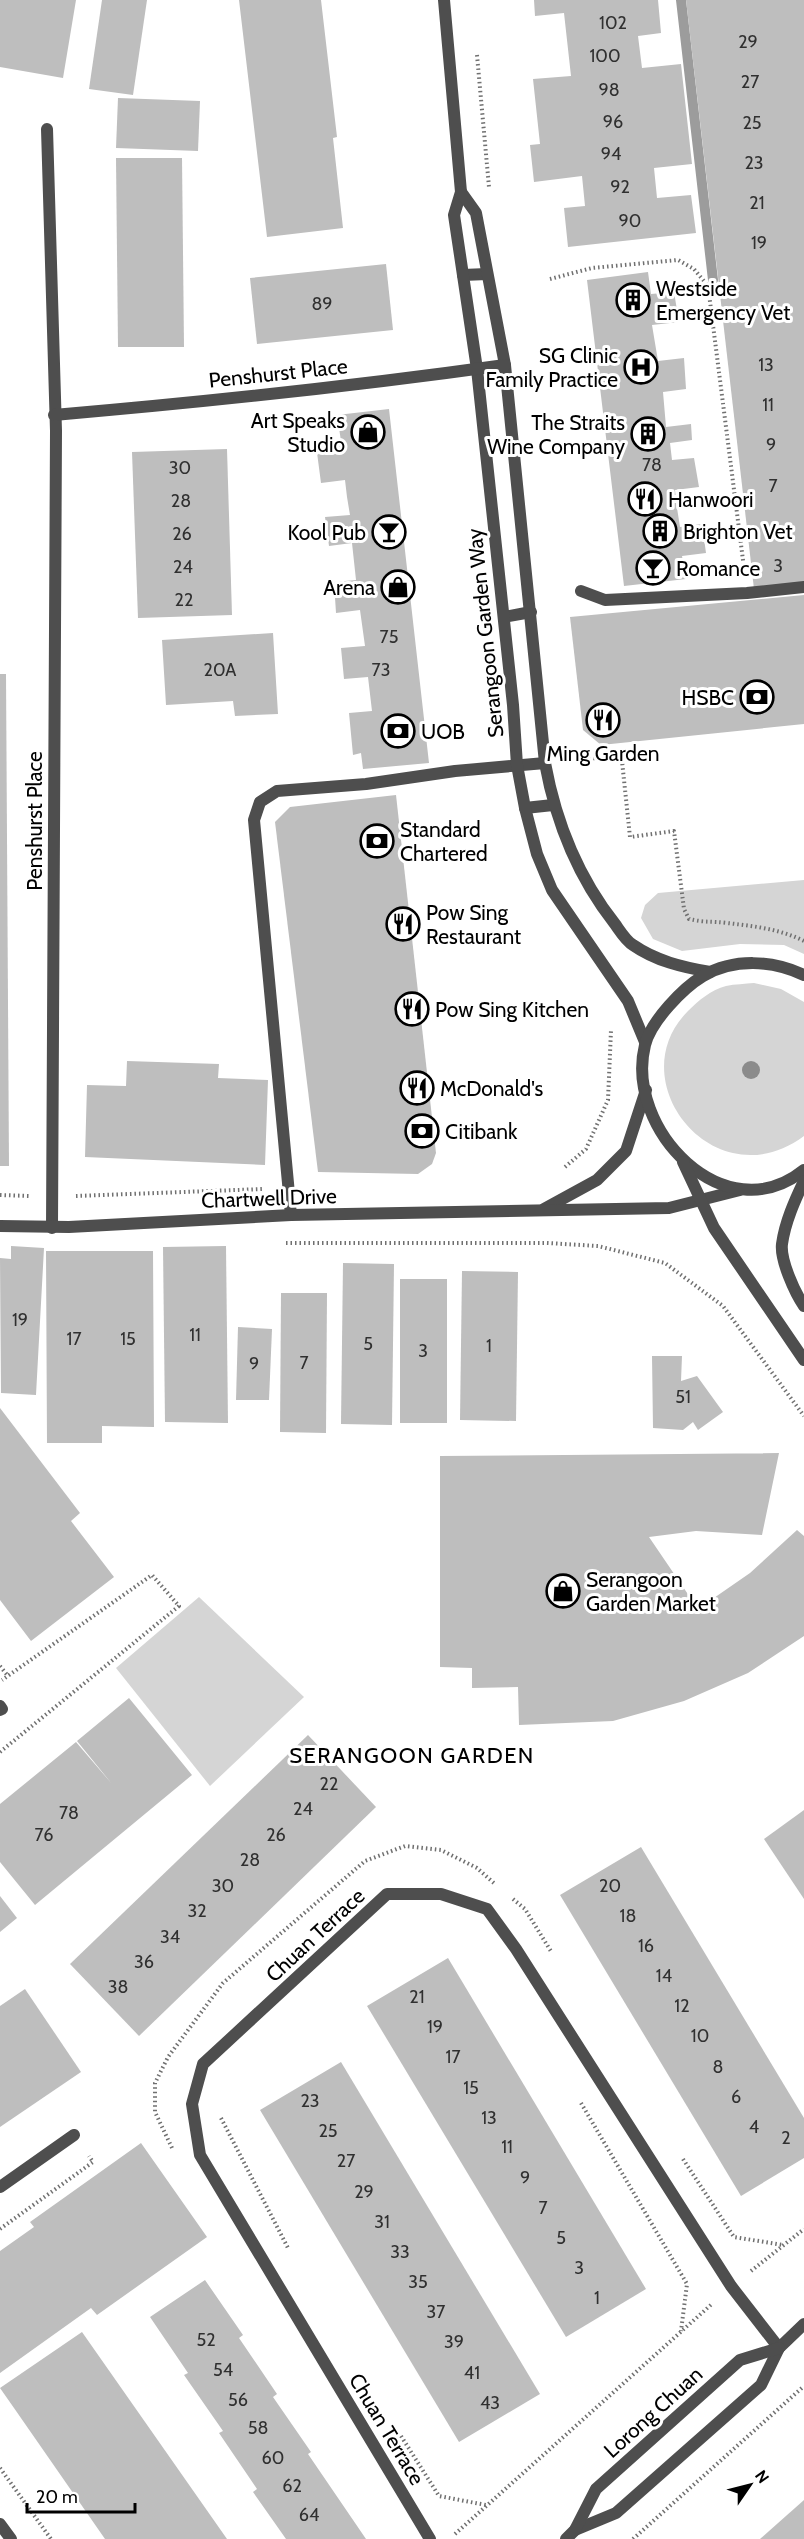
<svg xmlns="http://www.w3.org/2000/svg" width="804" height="2539" viewBox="0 0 804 2539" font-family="Cabin,sans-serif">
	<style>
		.green { fill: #d5d5d5 }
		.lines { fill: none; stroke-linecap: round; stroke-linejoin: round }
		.stream { stroke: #9c9c9c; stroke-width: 10 }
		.building { fill: #bebebe }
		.path { stroke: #707070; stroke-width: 4; stroke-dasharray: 1.5 3; stroke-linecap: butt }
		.service { stroke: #4e4e4e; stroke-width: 12 }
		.minor { stroke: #4e4e4e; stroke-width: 12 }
		.tertiary { stroke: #4e4e4e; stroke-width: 12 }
		.tree { fill: #8b8b8b }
		.labels { text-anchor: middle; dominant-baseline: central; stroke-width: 6; stroke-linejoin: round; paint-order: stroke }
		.number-label { font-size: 18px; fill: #303030 }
		.poi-label { font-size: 21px; fill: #000; stroke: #fff; text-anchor: start }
		.street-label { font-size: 21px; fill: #000; stroke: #fff }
		.neighbourhood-label { font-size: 22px; letter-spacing: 1.5px; fill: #000; stroke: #fff }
	</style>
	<rect width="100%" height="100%" fill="#fff"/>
	<!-- green -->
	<g class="green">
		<polygon points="804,880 804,954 784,945 740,944 682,951 653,939 641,918 645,905 658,893"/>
		<path d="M754,983l27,6 23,13v134c-89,66 -186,-55 -116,-125 11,-11 23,-21 38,-25 9,-2 19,-2 28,-3z"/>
		<polygon points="199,1597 304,1697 210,1786 116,1668"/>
	</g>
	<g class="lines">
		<!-- stream -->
		<polyline class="stream" points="681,0 713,280"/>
	</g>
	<!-- building -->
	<g class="building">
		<polygon points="0,0 76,0 63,78 0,67"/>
		<polygon points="102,0 147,0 133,95 89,89"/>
		<polygon points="239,0 321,0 337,137 333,138 343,228 267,237"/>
		<polygon points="534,0 658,0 661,33 638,36 642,68 681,64 692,164 654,168 657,198 691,195 696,233 568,247 564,208 585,206 582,176 534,182 530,145 540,144 533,79 571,76 564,13 535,16"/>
		<polygon points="686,0 804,0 804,584 754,589"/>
		<polygon points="118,98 200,101 198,151 116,148"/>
		<polygon points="116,158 182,158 184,347 118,347"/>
		<polygon points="386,264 393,330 257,344 250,278"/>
		<polygon points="648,272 651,294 674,292 679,322 652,325 658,361 684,358 686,389 663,392 666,427 691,424 692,440 670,443 672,460 694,458 699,487 675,490 677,508 680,527 702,524 706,553 682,556 686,579 624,586 587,280"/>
		<polygon points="389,409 429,763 363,769 361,753 353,755 349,713 372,711 368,677 344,679 341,648 365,646 360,610 336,613 334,582 356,580 352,543 329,546 325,517 350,515 347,497 345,480 321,483 316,445 341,441 337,415"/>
		<polygon points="227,449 232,615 138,618 132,452"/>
		<polygon points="804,595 804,724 601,745 583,730 570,617"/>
		<polygon points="273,633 278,714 235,716 233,701 166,705 162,640"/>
		<polygon points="0,674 6,674 9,1166 0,1166"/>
		<polygon points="396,795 436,1153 432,1164 418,1174 318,1172 275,822 290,807"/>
		<polygon points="127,1061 219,1064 218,1078 268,1080 265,1165 85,1157 87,1085 126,1086"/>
		<polygon points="11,1246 44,1248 36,1395 1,1393 0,1258 11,1259"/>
		<polygon points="226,1246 228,1423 165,1422 163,1247"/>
		<polygon points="46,1251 153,1251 154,1427 102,1426 102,1443 47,1443"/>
		<polygon points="343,1263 394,1264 392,1425 341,1424"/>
		<polygon points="462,1271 518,1272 516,1421 460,1420"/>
		<rect x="400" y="1279" width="47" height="144"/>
		<polygon points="281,1293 327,1293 326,1433 280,1432"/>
		<polygon points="238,1327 272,1329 269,1400 236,1400"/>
		<polygon points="652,1356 682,1356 681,1381 697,1376 723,1412 698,1430 693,1422 683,1430 653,1428"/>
		<polygon points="0,1408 80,1513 71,1521 114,1577 31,1641 0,1600"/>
		<polygon points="779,1453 762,1535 696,1531 649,1537 698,1609 750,1573 797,1530 804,1536 804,1636 748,1673 684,1701 613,1721 519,1725 518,1687 472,1688 472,1668 440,1667 440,1456"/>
		<polygon points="129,1698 192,1775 35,1905 0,1862 0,1804 76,1742 112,1784 77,1741"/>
		<polygon points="308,1735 376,1807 139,2036 70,1964"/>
		<polygon points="804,1810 804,1899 764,1839"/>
		<polygon points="641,1847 804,2118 804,2158 741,2196 560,1895"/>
		<polygon points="0,1896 17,1918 0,1932"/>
		<polygon points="448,1958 646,2289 566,2337 367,2006"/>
		<polygon points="25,1989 81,2072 0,2127 0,2006"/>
		<polygon points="341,2062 540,2394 459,2442 260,2110"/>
		<polygon points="141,2143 207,2237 97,2315 91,2308 0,2373 0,2251 34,2227 30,2222"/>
		<polygon points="205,2280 243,2335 239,2338 277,2394 273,2397 311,2452 308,2454 366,2539 286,2539 253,2492 257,2489 219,2433 223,2431 184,2375 188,2373 150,2317"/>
		<polygon points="82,2332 227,2539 105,2539 14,2408 0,2388"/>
		<polygon points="804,2500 804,2539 760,2539"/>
	</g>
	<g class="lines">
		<!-- path -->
		<g class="path">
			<polyline points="477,55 489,187"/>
			<polyline points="550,279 592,268 678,260 694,269 708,286 744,568"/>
			<path d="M571,756l51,5 8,76 44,-6 10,78 5,10c17,4 23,2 38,4 26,3 53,6 77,18"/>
			<polyline points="565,1167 586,1149 608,1100 611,1030"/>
			<polyline points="0,1195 29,1196"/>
			<polyline points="76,1196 263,1189"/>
			<polyline points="286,1243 547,1243 598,1246 665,1263 723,1306 804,1416"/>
			<polyline points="0,1666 8,1676"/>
			<polyline points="0,1752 179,1606 152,1575 2,1680"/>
			<polyline points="513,1899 525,1909 552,1953"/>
			<polyline points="581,2103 687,2284 681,2331"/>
			<polyline points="221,2118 289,2250"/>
			<polyline points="172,2148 155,2112 155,2083 168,2057 223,1983 365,1861 405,1846 441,1850 477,1868 495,1884"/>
			<polyline points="683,2159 734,2237 783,2245"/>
			<polyline points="0,2229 93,2162 89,2156"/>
			<polyline points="751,2271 804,2229"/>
			<polyline points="401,2436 439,2496 486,2505"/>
			<polyline points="0,2468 51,2539"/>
			<polyline points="455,2534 713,2303"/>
			<polyline points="633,2539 804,2386"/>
		</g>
		<!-- service -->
		<g class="service">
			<polyline points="463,275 487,274"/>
			<polyline points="581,591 605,600 747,593 804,587"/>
			<polyline points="504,617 531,612"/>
			<polyline points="525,808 553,805"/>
			<polyline points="291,1215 254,820 260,802 277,791 366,784 455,771 545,763"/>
		</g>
		<!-- minor -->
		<g class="minor">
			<polyline points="444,0 461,192 454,215 477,369 513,705 517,765 525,808 537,854 552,890 628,1001 645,1042"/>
			<polyline points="47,129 56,431 52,1228"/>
			<path d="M461,192l15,21 29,152 40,398c11,60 32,113 70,161 5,7 11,17 18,21 23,16 49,22 77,27"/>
			<path d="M54,415c151,-13 301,-29 451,-50"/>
			<polyline points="544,1209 597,1180 626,1151 646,1090"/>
			<polyline points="0,1226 69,1227 291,1215 669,1208 740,1190"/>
			<polyline points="0,1706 2,1709 0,1710"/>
			<polyline points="0,2187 74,2135"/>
			<polyline points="0,2524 11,2539"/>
			<polyline points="430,2539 200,2155 192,2104 203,2064 387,1894 441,1894 487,1909 516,1949 731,2286 779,2348"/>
		</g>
		<!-- tertiary -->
		<g class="tertiary">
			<path d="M804,975c-32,-15 -70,-17 -101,1 -20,12 -52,45 -58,69 -21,84 80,189 159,125"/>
			<polyline points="683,1162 714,1228 804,1360"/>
			<path d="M804,1181c-9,19 -19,41 -22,63 -2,16 13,49 22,62"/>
			<polyline points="575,2530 616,2513 761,2385 779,2348 804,2324"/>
			<polyline points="566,2539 575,2530 596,2489 740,2360 779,2348"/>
		</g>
	</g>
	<!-- trees -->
	<circle class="tree" cx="751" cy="1070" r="9"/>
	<!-- icons -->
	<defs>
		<g id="building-ring" transform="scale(1.725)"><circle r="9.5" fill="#fff" stroke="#000" stroke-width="1.5"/><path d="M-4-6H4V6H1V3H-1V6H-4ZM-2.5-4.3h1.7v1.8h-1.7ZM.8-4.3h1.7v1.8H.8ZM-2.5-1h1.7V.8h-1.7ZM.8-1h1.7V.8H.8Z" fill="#000"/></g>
		<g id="hospital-ring" transform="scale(1.725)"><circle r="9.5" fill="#fff" stroke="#000" stroke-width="1.5"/><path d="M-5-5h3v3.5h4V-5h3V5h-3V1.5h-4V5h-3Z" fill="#000"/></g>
		<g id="shop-ring" transform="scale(1.725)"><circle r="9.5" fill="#fff" stroke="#000" stroke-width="1.5"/><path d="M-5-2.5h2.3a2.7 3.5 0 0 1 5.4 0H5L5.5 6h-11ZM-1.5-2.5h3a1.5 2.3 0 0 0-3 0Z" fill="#000"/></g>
		<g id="restaurant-ring" transform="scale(1.725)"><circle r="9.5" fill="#fff" stroke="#000" stroke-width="1.5"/><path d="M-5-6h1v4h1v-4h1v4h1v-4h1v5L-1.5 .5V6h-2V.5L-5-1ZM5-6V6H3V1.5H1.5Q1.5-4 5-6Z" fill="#000"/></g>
		<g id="bar-ring" transform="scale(1.725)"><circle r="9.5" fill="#fff" stroke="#000" stroke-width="1.5"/><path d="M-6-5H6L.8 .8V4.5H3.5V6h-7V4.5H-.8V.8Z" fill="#000"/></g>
		<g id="bank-ring" transform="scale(1.725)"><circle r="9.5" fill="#fff" stroke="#000" stroke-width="1.5"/><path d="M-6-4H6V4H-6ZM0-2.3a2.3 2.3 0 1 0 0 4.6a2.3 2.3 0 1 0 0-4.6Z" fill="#000"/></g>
	</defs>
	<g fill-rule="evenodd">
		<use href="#building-ring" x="633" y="300"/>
		<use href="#hospital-ring" x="641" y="367"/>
		<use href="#shop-ring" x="368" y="432"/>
		<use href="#building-ring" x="648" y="434"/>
		<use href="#restaurant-ring" x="645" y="499"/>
		<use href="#building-ring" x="660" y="531"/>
		<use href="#bar-ring" x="389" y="532"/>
		<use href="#bar-ring" x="653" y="568"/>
		<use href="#shop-ring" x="398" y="587"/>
		<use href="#bank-ring" x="757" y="697"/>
		<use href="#restaurant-ring" x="603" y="720"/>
		<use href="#bank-ring" x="398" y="731"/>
		<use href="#bank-ring" x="377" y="841"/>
		<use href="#restaurant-ring" x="403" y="924"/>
		<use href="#restaurant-ring" x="412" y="1009"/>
		<use href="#restaurant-ring" x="417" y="1088"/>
		<use href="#bank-ring" x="422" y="1131"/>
		<use href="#shop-ring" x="563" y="1591"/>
	</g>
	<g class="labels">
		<!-- number labels -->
		<g class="number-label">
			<text x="613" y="23">102</text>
			<text x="748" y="42">29</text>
			<text x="605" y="56">100</text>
			<text x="750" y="82">27</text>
			<text x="609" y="90">98</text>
			<text x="613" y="122">96</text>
			<text x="752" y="123">25</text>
			<text x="611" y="154">94</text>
			<text x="754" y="163">23</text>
			<text x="620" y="187">92</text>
			<text x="757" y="203">21</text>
			<text x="630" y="221">90</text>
			<text x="759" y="243">19</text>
			<text x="322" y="304">89</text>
			<text x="766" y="365">13</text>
			<text x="768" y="405">11</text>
			<text x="771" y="445">9</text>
			<text x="652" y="465">78</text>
			<text x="180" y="468">30</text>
			<text x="773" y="486">7</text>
			<text x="181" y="501">28</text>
			<text x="182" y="534">26</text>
			<text x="778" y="566">3</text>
			<text x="183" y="567">24</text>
			<text x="184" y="600">22</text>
			<text x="389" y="637">75</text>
			<text x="220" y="670">20A</text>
			<text x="381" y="670">73</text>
			<text x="20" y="1320">19</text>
			<text x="195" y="1335">11</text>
			<text x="74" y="1339">17</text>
			<text x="128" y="1339">15</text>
			<text x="368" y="1344">5</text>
			<text x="489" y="1346">1</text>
			<text x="423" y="1351">3</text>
			<text x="304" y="1363">7</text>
			<text x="254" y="1364">9</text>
			<text x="683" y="1397">51</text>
			<text x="329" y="1784">22</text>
			<text x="303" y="1809">24</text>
			<text x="69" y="1813">78</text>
			<text x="44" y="1835">76</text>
			<text x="276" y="1835">26</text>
			<text x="250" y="1860">28</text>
			<text x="223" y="1886">30</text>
			<text x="610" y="1886">20</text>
			<text x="197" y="1911">32</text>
			<text x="628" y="1916">18</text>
			<text x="170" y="1937">34</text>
			<text x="646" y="1946">16</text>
			<text x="144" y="1962">36</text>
			<text x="664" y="1976">14</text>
			<text x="118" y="1987">38</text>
			<text x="417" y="1997">21</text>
			<text x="682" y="2006">12</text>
			<text x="435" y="2027">19</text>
			<text x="700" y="2036">10</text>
			<text x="453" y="2057">17</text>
			<text x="718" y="2067">8</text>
			<text x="471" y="2088">15</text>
			<text x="736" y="2097">6</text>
			<text x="310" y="2101">23</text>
			<text x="489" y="2118">13</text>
			<text x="754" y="2127">4</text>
			<text x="328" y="2131">25</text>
			<text x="786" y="2138">2</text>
			<text x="507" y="2147">11</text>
			<text x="346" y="2161">27</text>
			<text x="525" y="2178">9</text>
			<text x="364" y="2192">29</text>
			<text x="543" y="2208">7</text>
			<text x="382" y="2222">31</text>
			<text x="561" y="2238">5</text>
			<text x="400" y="2252">33</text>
			<text x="579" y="2268">3</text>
			<text x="418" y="2282">35</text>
			<text x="597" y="2298">1</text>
			<text x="436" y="2312">37</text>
			<text x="206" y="2340">52</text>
			<text x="454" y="2342">39</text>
			<text x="223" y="2370">54</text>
			<text x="472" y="2373">41</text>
			<text x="238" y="2400">56</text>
			<text x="490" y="2403">43</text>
			<text x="258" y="2428">58</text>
			<text x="273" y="2458">60</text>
			<text x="292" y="2486">62</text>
			<text x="309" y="2515">64</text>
		</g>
		<!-- poi labels -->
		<g class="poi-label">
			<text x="656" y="288">Westside<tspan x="656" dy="24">Emergency Vet</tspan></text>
			<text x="618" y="355" text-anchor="end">SG Clinic<tspan x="618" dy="24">Family Practice</tspan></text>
			<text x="345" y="420" text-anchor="end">Art Speaks<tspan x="345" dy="24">Studio</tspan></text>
			<text x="625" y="422" text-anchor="end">The Straits<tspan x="625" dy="24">Wine Company</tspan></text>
			<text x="668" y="499">Hanwoori</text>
			<text x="683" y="531">Brighton Vet</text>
			<text x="366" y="532" text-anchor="end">Kool Pub</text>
			<text x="676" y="568">Romance</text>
			<text x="375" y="587" text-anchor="end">Arena</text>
			<text x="734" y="697" text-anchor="end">HSBC</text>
			<text x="421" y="731">UOB</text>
			<text x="603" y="753" text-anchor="middle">Ming Garden</text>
			<text x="400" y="829">Standard<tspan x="400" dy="24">Chartered</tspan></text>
			<text x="426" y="912">Pow Sing<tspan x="426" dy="24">Restaurant</tspan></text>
			<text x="435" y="1009">Pow Sing Kitchen</text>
			<text x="440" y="1088">McDonald's</text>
			<text x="445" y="1131">Citibank</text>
			<text x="586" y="1579">Serangoon<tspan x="586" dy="24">Garden Market</tspan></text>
		</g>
		<!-- street labels -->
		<g class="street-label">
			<text transform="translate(278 373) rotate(-6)">Penshurst Place</text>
			<text transform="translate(485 633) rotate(-96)">Serangoon Garden Way</text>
			<text transform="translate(34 821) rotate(-90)">Penshurst Place</text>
			<text transform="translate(269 1198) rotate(-2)">Chartwell Drive</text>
			<text transform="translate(315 1935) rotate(-43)">Chuan Terrace</text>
			<text transform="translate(653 2412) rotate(-42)">Lorong Chuan</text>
			<text transform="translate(387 2429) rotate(59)">Chuan Terrace</text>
		</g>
		<!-- neighbourhood labels -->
		<g class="neighbourhood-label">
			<text x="412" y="1755">SERANGOON GARDEN</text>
		</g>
	</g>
	<!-- north arrow -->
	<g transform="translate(750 2485) rotate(55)" stroke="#ffffff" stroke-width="4.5" paint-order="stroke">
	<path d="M0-4.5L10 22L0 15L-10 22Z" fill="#000000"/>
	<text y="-9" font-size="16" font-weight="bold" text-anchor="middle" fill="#000000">N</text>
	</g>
	<!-- scale -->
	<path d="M27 2503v9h108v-9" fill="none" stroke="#000000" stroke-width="3"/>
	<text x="36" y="2503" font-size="18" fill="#000000" stroke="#ffffff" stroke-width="4.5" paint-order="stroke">20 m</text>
</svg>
